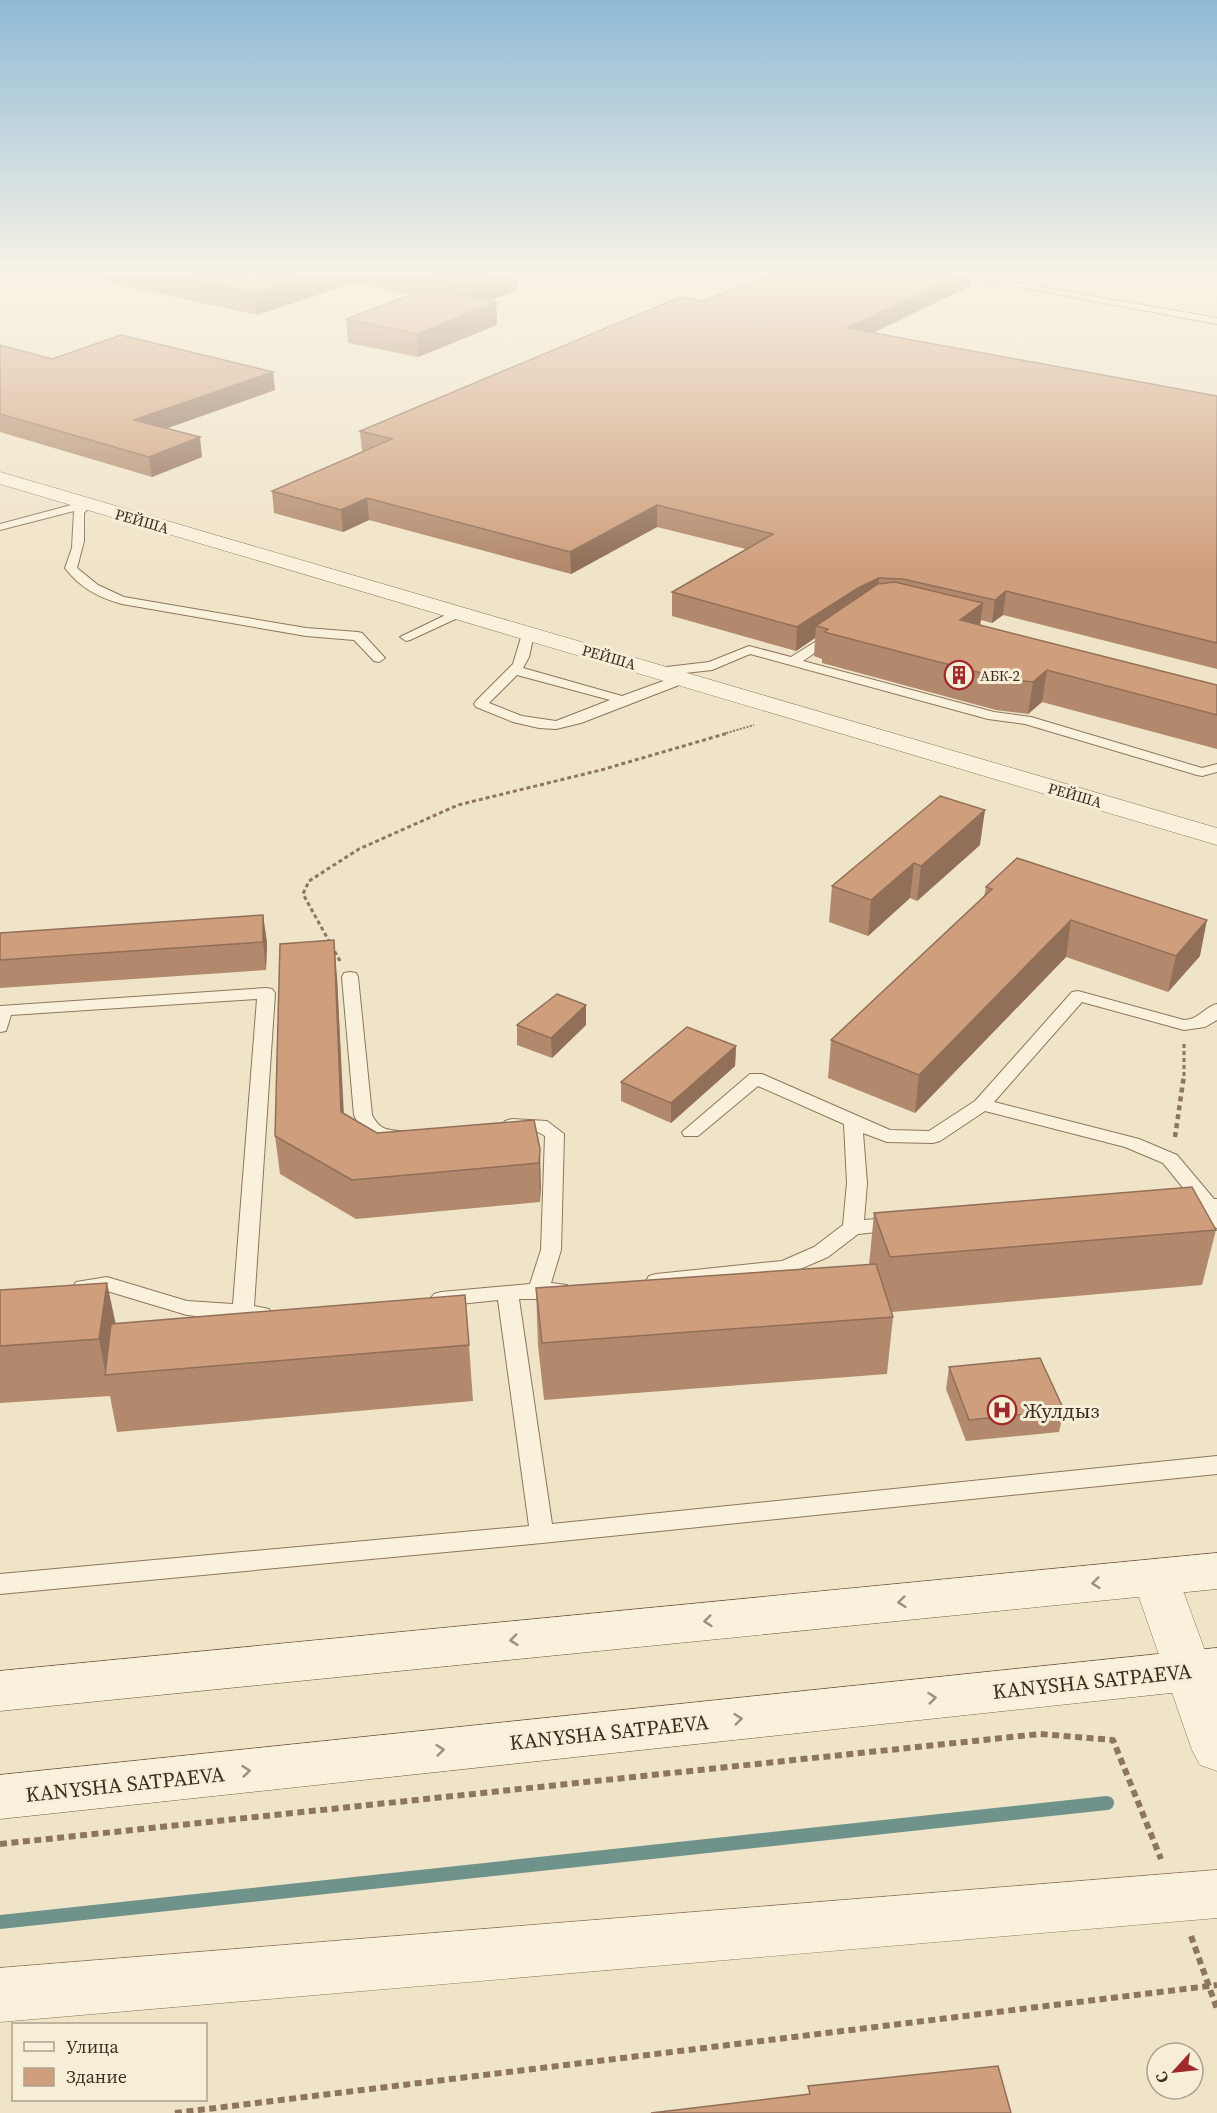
<svg xmlns="http://www.w3.org/2000/svg" width="1217" height="2113" viewBox="0 0 1217 2113" font-family="'Source Serif 4',serif">
	<style>
		.lines { fill: none; stroke-linecap: round; stroke-linejoin: round }
		.stream { stroke: #6f938a; stroke-width: 14 }
		.service-casing { stroke: #8d765c; stroke-width: 2 }
		.minor-casing { stroke: #8d765c; stroke-width: 1 }
		.secondary-casing { stroke: #6f573f; stroke-width: 1 }
		.path-far3 { stroke: #8d765c; stroke-width: 2; stroke-dasharray: 2 1.5; stroke-linecap: butt }
		.path-far2 { stroke: #8d765c; stroke-width: 3; stroke-dasharray: 4 3; stroke-linecap: butt }
		.path-far1 { stroke: #8d765c; stroke-width: 4.5; stroke-dasharray: 5 4; stroke-linecap: butt }
		.path { stroke: #8d765c; stroke-width: 6; stroke-dasharray: 7 4.5; stroke-linecap: butt }
		.service { fill: #faf1dc; fill-rule: evenodd }
		.minor { fill: #faf1dc; fill-rule: evenodd }
		.secondary { fill: #faf1dc; fill-rule: evenodd }
		.wall { fill: #b2896c }
		.shaded-wall { fill: #916f58 }
		.building { fill: #cf9f7d; stroke: #916f58; stroke-width: 1.5 }
		.oneway { stroke: #9c907e }
		.labels { text-anchor: middle; dominant-baseline: central; stroke-width: 6; stroke-linejoin: round; paint-order: stroke }
		.far-street-label { font-size: 15px; fill: #3d2e20; stroke: #f7eed8 }
		.far-poi-label { font-size: 15px; fill: #3d2e20; stroke: #f7eed8; text-anchor: start }
		.near-poi-label { font-size: 21px; fill: #3d2e20; stroke: #f7eed8; text-anchor: start }
		.near-street-label { font-size: 21px; fill: #3d2e20; stroke: #f7eed8 }
	</style>
	<rect width="100%" height="100%" fill="#f0e4c8"/>
	<g class="lines">
		<!-- stream -->
		<polyline class="stream" points="0,1922 1107,1803"/>
		<!-- service casing -->
		<g class="service-casing">
			<g id="service">
				<polygon points="946,273 961,273 1217,318 1217,324"/>
				<path d="M86,501l6,3 -8,9v28l-7,27 21,17 26,12 182,31 52,4 4,1 23,25 -6,4 -5,-1 -20,-21 -48,-4 -184,-32c-23,-6 -43,-17 -57,-36l7,-20 2,-37 -74,19v-6z"/>
				<polygon points="458,609 462,610 464,613 462,616 410,640 406,641 400,637"/>
				<path d="M528,630l6,4 -5,23 -6,11 99,28 55,-20 5,-1 7,4 -2,3 -106,41 -25,6 -17,-1 -26,-6 -37,-15 -2,-3 2,-3 37,-37 9,-30zM517,675l93,25 -54,21 -34,-5 -33,-13z"/>
				<polygon points="834,630 838,631 840,634 838,637 803,661 994,712 1031,717 1202,768 1217,764 1217,772 1202,776 1197,775 1025,724 988,719 750,654 712,670 658,676 651,672 658,668 709,662 749,646 791,657"/>
				<path d="M350,972l6,1 2,4 14,138c10,19 18,13 36,18l3,4 -3,4 -18,3 -27,-11 -9,-18 -12,-138 2,-4z"/>
				<polygon points="266,988 272,989 275,993 254,1306 269,1309 272,1314 269,1319 243,1321 187,1315 107,1291 83,1294 76,1292 73,1287 76,1282 107,1277 187,1301 233,1304 257,999 11,1015 6,1031 0,1032 0,1006"/>
				<path d="M1078,991l106,29c16,-1 20,-13 33,-16v16l-12,7 -21,3 -102,-28 -88,100 145,37 38,16 37,44h3v29l-7,-2 -8,-14h-32l-3,-5 3,-5 23,-2 -30,-37 -38,-16 -140,-36 -45,30 -7,2 -46,-1 -24,-9 4,50 -3,37 34,-3 7,2 3,5 -3,5 -47,5 -30,23 -42,18 -130,13 -7,-2 -3,-5 3,-5 7,-2 126,-13 32,-14 29,-22 4,-42 -3,-59 -86,-38 -60,50h-14l-2,-4 68,-58h12l128,56 39,1 46,-30 97,-109z"/>
				<polygon points="512,1119 547,1121 564,1134 561,1250 551,1283 567,1285 570,1290 567,1295 538,1299 519,1299 552,1524 1217,1456 1217,1474 542,1543 0,1594 0,1574 529,1526 498,1300 441,1306 434,1304 430,1299 434,1294 441,1292 530,1284 541,1250 545,1136 536,1131 505,1129 503,1125 505,1121"/>
			</g>
		</g>
		<!-- minor casing -->
		<g class="minor-casing">
			<g id="minor">
				<polygon points="0,472 1217,828 1217,845 0,484"/>
				<polygon points="1155,1559 1171,1564 1178,1577 1217,1684 1217,1771 1200,1765 1192,1750 1132,1577 1139,1564"/>
				<polygon points="1217,1870 1217,1918 0,2022 0,1968"/>
			</g>
		</g>
		<!-- secondary casing -->
		<g class="secondary-casing">
			<g id="secondary">
				<polygon points="1217,1553 1217,1589 0,1711 0,1671"/>
				<polygon points="1217,1648 1217,1688 0,1819 0,1775"/>
			</g>
		</g>
		<!-- path-far3 -->
		<polyline class="path-far3" points="723,734 754,725"/>
		<!-- path-far2 -->
		<g class="path-far2">
			<polyline points="340,961 303,894 309,881 359,849 458,805 601,770 728,733"/>
			<polyline points="1184,1044 1184,1077"/>
		</g>
		<!-- path-far1 -->
		<polyline class="path-far1" points="1175,1137 1184,1075"/>
		<!-- path -->
		<g class="path">
			<polyline points="0,1844 1040,1734 1113,1740 1161,1859"/>
			<polyline points="1191,1936 1217,2009"/>
			<polyline points="175,2113 1217,1985"/>
		</g>
		<!-- service -->
		<use href="#service" class="service"/>
		<!-- minor -->
		<use href="#minor" class="minor"/>
		<!-- secondary -->
		<use href="#secondary" class="secondary"/>
	</g>
	<!-- wall -->
	<g class="wall">
		<polygon points="97,273 517,273 517,290 489,301 496,302 497,325 418,357 348,343 346,319 410,295 353,283 257,315 98,280"/>
		<polygon points="773,273 971,273 970,286 873,333 1217,396 1217,669 1003,615 992,623 981,620 980,626 1217,685 1217,749 1042,702 1028,714 996,710 822,663 822,659 814,656 815,638 796,651 672,616 672,592 746,549 657,527 571,574 369,520 343,532 274,513 272,491 362,452 360,431 703,301"/>
		<polygon points="0,345 52,359 273,372 275,390 167,428 202,457 152,477 0,432"/>
		<polygon points="980,845 917,901 910,898 868,936 829,922 832,886"/>
		<polygon points="986,887 1200,956 1168,992 1066,957 915,1113 828,1078 831,1040 984,897"/>
		<polygon points="263,915 267,943 266,970 0,988 0,933"/>
		<polygon points="337,977 344,1113 377,1133 540,1149 540,1202 356,1219 280,1174 275,1136"/>
		<polygon points="517,1025 586,1025 552,1058 517,1045"/>
		<polygon points="736,1046 735,1066 671,1123 621,1101 621,1082"/>
		<polygon points="874,1213 1216,1230 1202,1285 892,1312 893,1317 887,1374 544,1400 538,1345 536,1288 869,1265"/>
		<polygon points="0,1290 115,1323 469,1345 473,1401 117,1432 110,1396 0,1403"/>
		<polygon points="949,1367 1064,1410 1059,1432 966,1441 946,1389"/>
	</g>
	<!-- shaded-wall -->
	<g class="shaded-wall">
		<polygon points="319,273 352,273 353,283 257,315 255,294"/>
		<polygon points="508,273 517,273 517,290 470,308 469,287"/>
		<polygon points="964,273 971,273 970,286 845,346 847,328"/>
		<polygon points="496,302 497,325 418,357 417,334"/>
		<polygon points="273,372 275,390 137,439 134,420"/>
		<polygon points="200,437 202,457 152,477 149,457"/>
		<polygon points="367,498 369,520 343,532 341,510"/>
		<polygon points="657,505 657,527 571,574 570,552"/>
		<polygon points="879,578 877,601 828,629 816,626 815,638 796,651 797,627 858,588"/>
		<polygon points="1006,591 1003,615 992,623 995,600"/>
		<polygon points="983,603 979,633 960,620"/>
		<polygon points="1047,670 1042,702 1028,714 1033,682"/>
		<polygon points="985,810 980,845 917,901 921,866"/>
		<polygon points="914,863 910,898 868,936 871,900"/>
		<polygon points="263,915 267,943 266,970 263,942"/>
		<polygon points="1071,920 1066,957 915,1113 919,1075"/>
		<polygon points="1207,920 1200,956 1168,992 1176,956"/>
		<polygon points="334,940 337,977 345,1150 341,1112"/>
		<polygon points="586,1005 586,1025 552,1058 551,1038"/>
		<polygon points="736,1046 735,1066 671,1123 671,1103"/>
		<polygon points="540,1149 541,1188 540,1202 539,1163"/>
		<polygon points="107,1283 119,1339 106,1375 99,1339"/>
	</g>
	<!-- building -->
	<g class="building">
		<polygon points="156,273 319,273 255,294"/>
		<polygon points="401,273 508,273 469,287"/>
		<polygon points="773,273 964,273 847,328 1217,396 1217,643 1006,591 995,600 903,579 879,578 858,588 797,627 672,592 773,534 657,505 570,552 367,498 341,510 272,491 392,439 360,431 680,297 703,301"/>
		<polygon points="426,289 496,302 417,334 346,319"/>
		<polygon points="121,335 273,372 134,420 200,437 149,457 0,414 0,345 52,359"/>
		<polygon points="895,582 983,603 960,620 1217,685 1217,715 1047,670 1033,682 1000,678 824,632 828,629 816,626 878,584"/>
		<polygon points="940,796 985,810 921,866 914,863 871,900 832,886"/>
		<polygon points="1017,858 1207,920 1176,956 1071,920 919,1075 831,1040 992,889 986,887"/>
		<polygon points="263,915 263,942 0,960 0,933"/>
		<polygon points="334,940 341,1112 377,1133 534,1120 540,1149 539,1163 352,1180 275,1136 280,944"/>
		<polygon points="557,994 586,1005 551,1038 517,1025"/>
		<polygon points="687,1027 736,1046 671,1103 621,1082"/>
		<polygon points="1192,1187 1216,1230 890,1257 874,1213"/>
		<polygon points="876,1264 893,1317 542,1343 536,1288"/>
		<polygon points="107,1283 99,1339 0,1346 0,1290"/>
		<polygon points="465,1295 469,1345 105,1375 111,1324"/>
		<polygon points="1040,1358 1064,1410 969,1420 949,1367"/>
		<polygon points="998,2066 1011,2113 651,2113 810,2094 808,2086"/>
	</g>
	<!-- one-way arrows -->
	<defs><path id="oneway-chevron" d="M-2-3.5L2.5 0L-2 3.5" fill="none" stroke-width="1.6" stroke-linecap="round" stroke-linejoin="round" transform="scale(1.5)"/></defs>
	<g class="oneway">
		<use href="#oneway-chevron" transform="translate(1096 1583) rotate(174)"/>
		<use href="#oneway-chevron" transform="translate(902 1602) rotate(174)"/>
		<use href="#oneway-chevron" transform="translate(708 1621) rotate(174)"/>
		<use href="#oneway-chevron" transform="translate(514 1640) rotate(174)"/>
		<use href="#oneway-chevron" transform="translate(932 1698) rotate(-6)"/>
		<use href="#oneway-chevron" transform="translate(738 1719) rotate(-6)"/>
		<use href="#oneway-chevron" transform="translate(440 1750) rotate(-6)"/>
		<use href="#oneway-chevron" transform="translate(246 1771) rotate(-6)"/>
	</g>
	<!-- sky -->
	<linearGradient id="sky" x2="0" y2="1"><stop stop-color="#8fbad6"/><stop offset="0.48" stop-color="#f8f3e6"/><stop offset="1" stop-color="#f8f3e6" stop-opacity="0"/></linearGradient>
	<rect width="1217" height="568" fill="url(#sky)"/>
	<!-- icons -->
	<defs>
		<g id="building-ring" transform="scale(1.5)"><circle r="9.5" fill="#f7eed8" stroke="#9e2a2b" stroke-width="1.5"/><path d="M-4-6H4V6H1V3H-1V6H-4ZM-2.5-4.3h1.7v1.8h-1.7ZM.8-4.3h1.7v1.8H.8ZM-2.5-1h1.7V.8h-1.7ZM.8-1h1.7V.8H.8Z" fill="#9e2a2b"/></g>
		<g id="hospital-ring" transform="scale(1.5)"><circle r="9.5" fill="#f7eed8" stroke="#9e2a2b" stroke-width="1.5"/><path d="M-5-5h3v3.5h4V-5h3V5h-3V1.5h-4V5h-3Z" fill="#9e2a2b"/></g>
	</defs>
	<g fill-rule="evenodd">
		<use href="#building-ring" x="959" y="675"/>
		<use href="#hospital-ring" x="1002" y="1410"/>
	</g>
	<g class="labels">
		<!-- far-street labels -->
		<g class="far-street-label">
			<text transform="translate(142 521) rotate(16)">РЕЙША</text>
			<text transform="translate(609 657) rotate(16)">РЕЙША</text>
			<text transform="translate(1075 795) rotate(16)">РЕЙША</text>
		</g>
		<!-- far-poi labels -->
		<g class="far-poi-label">
			<text x="980" y="675">АБК-2</text>
		</g>
		<!-- near-poi labels -->
		<g class="near-poi-label">
			<text x="1023" y="1410">Жулдыз</text>
		</g>
		<!-- near-street labels -->
		<g class="near-street-label">
			<text transform="translate(1092 1681) rotate(-6)">KANYSHA SATPAEVA</text>
			<text transform="translate(609 1732) rotate(-6)">KANYSHA SATPAEVA</text>
			<text transform="translate(125 1784) rotate(-6)">KANYSHA SATPAEVA</text>
		</g>
	</g>
	<!-- legend -->
	<rect x="12" y="2023" width="195" height="78" fill="#f7eed8" stroke="#ada18e" stroke-width="1.5"/>
	<rect x="24" y="2042" width="30" height="9" fill="#faf1dc" stroke="#ada18e" stroke-width="1.5"/>
	<text x="66" y="2053" font-size="18" fill="#3d2e20">Улица</text>
	<rect x="24" y="2068" width="30" height="18" fill="#cf9f7d" stroke="#ada18e" stroke-width="1.5"/>
	<text x="66" y="2083" font-size="18" fill="#3d2e20">Здание</text>
	<!-- north arrow -->
	<g transform="translate(1175 2071) rotate(243)"><circle r="28" fill="#f7eed8" stroke="#ada18e" stroke-width="1.5"/>
	<path d="M0-4.5L10 22L0 15L-10 22Z" fill="#9e2a2b"/>
	<text y="-9" font-size="16" font-weight="bold" text-anchor="middle" fill="#3d2e20">С</text>
	</g>
</svg>
